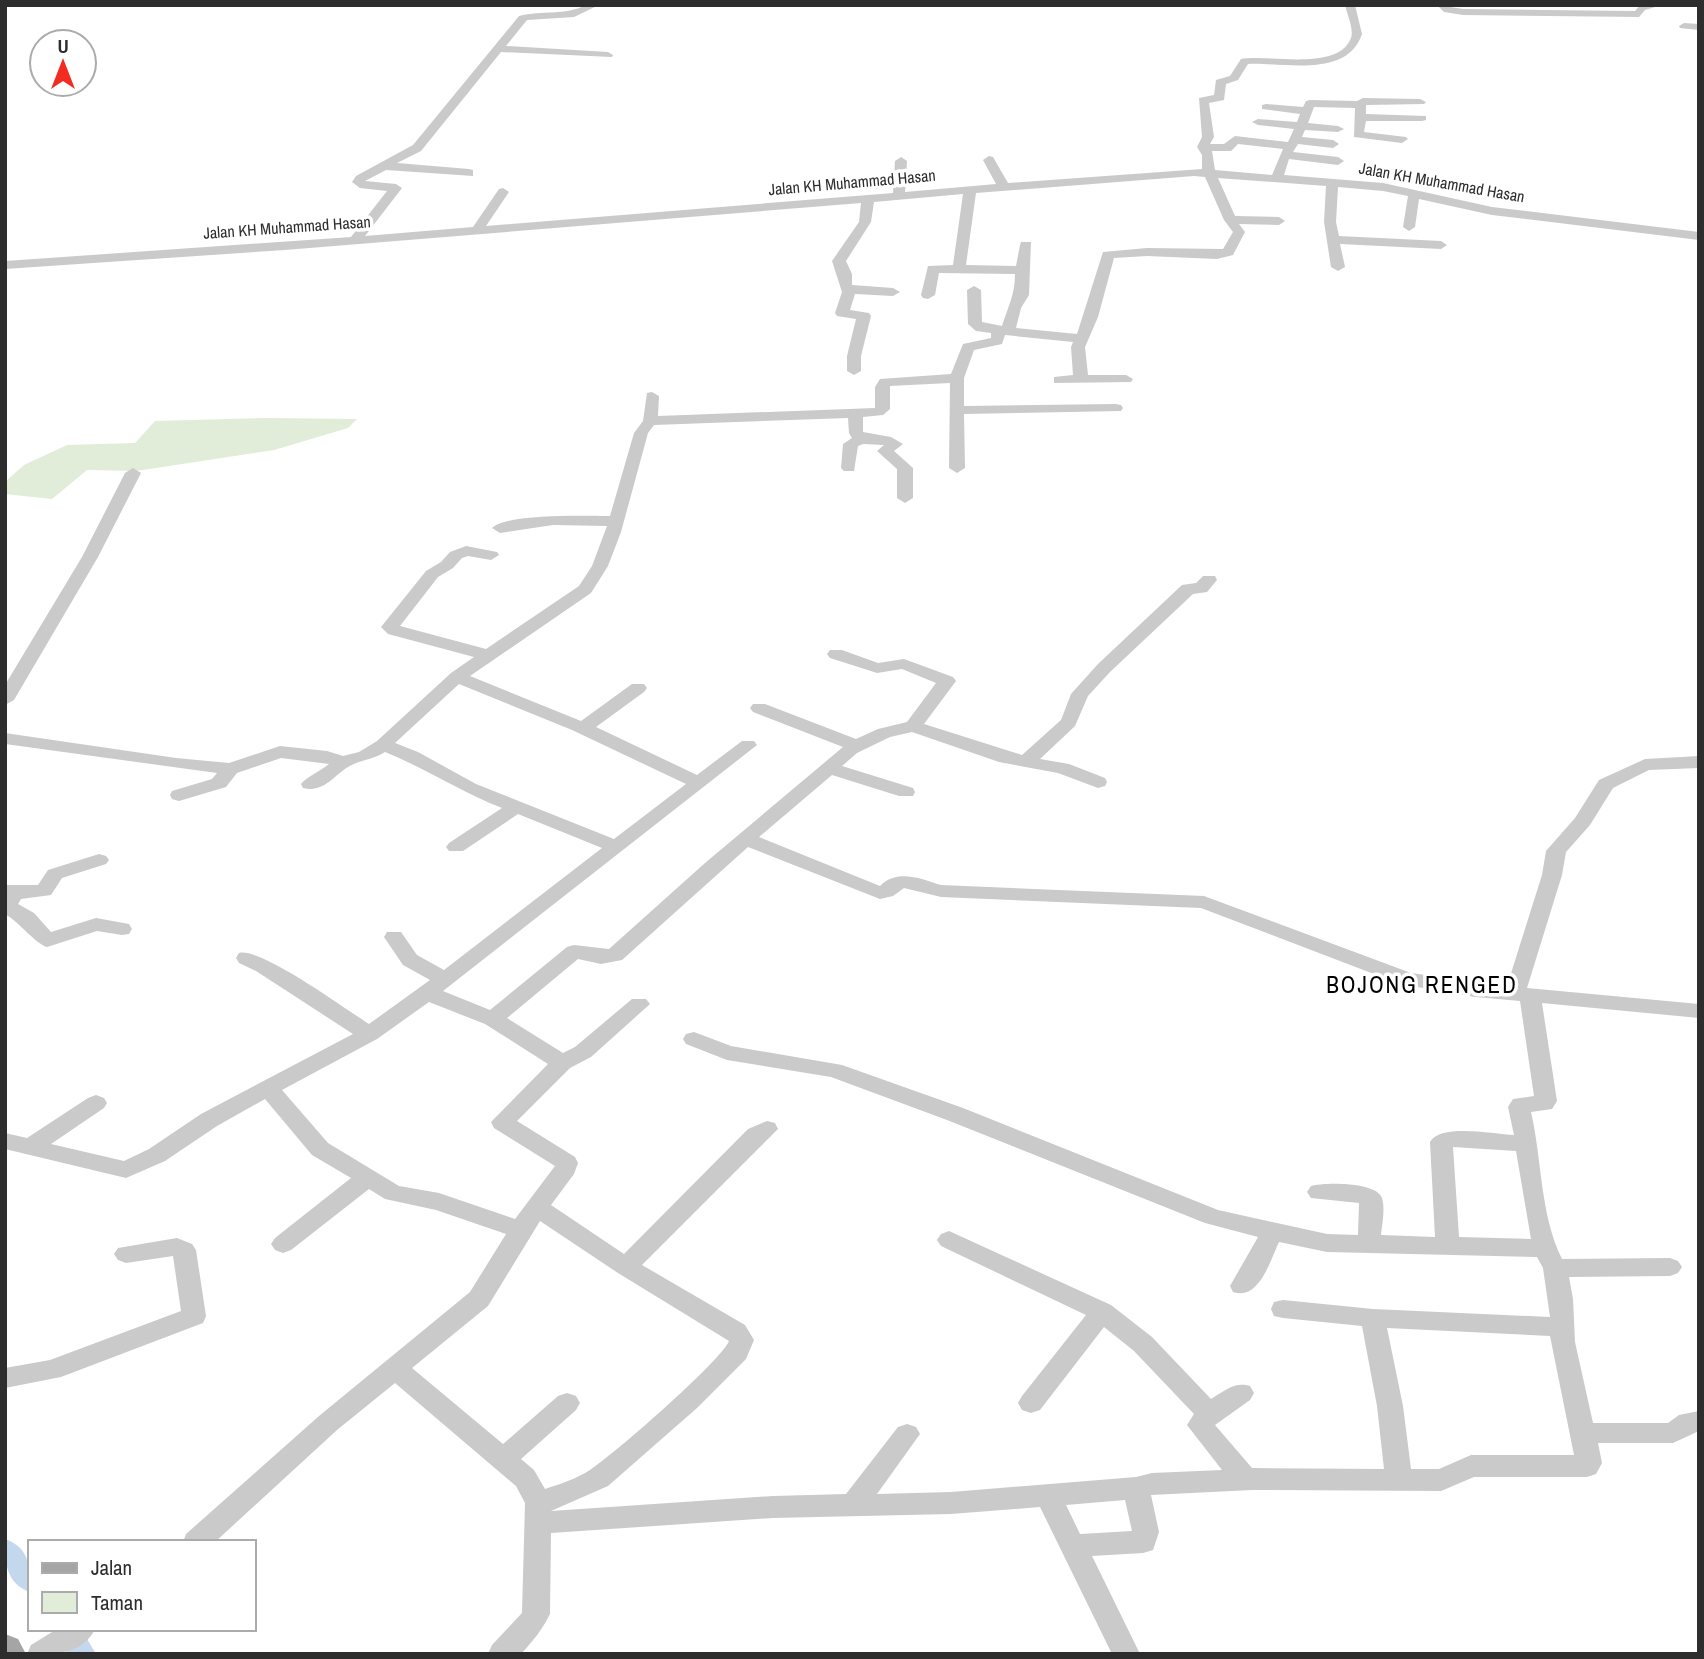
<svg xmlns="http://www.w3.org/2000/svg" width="1704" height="1659" viewBox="0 0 1704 1659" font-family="'Archivo Narrow',sans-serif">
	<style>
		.green { fill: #e1ecd9 }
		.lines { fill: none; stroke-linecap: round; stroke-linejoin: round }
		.canal { fill: #c3d7ed; fill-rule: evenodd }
		.minor { fill: #cacaca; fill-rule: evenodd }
		.major { fill: #a5a5a5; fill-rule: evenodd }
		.labels { text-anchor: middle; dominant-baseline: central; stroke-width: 7; stroke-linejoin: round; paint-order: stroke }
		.far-street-label { font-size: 16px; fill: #2d2d2d; stroke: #fff }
		.quarter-label { font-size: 23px; letter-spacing: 2px; fill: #000; stroke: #fff }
	</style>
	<rect width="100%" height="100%" fill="#fff"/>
	<!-- green -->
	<polygon class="green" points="267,418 357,419 348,428 274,450 136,471 87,470 52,499 5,494 5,482 24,465 67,445 135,443 155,421"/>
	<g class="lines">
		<!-- canal -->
		<g class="canal">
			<path d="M5,1539c26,9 25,30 25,53 -25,-9 -25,-31 -25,-53z"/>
			<polygon points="53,1629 81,1629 96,1654 68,1654"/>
		</g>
		<!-- minor -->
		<g class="minor">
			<path d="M586,5h13l-25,12 -47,3 -21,26 102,6 5,3 -1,2 -111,-5 -80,99 -24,12 72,6 4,1v6l-87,-6 -21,11 31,3 6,4 -37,48 108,-9 26,-38 4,-1 6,4 -23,34 407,-33 2,-32 6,-4 6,4 -2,31 91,-8 -13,-24 6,-4 4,1 15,26 194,-14v-14l-5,-8 5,-10 -3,-39 15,-3 2,-15 14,-4 11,-17c27,-5 97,13 110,-21 3,-9 -4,-24 -6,-33h10l7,29c-15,45 -79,28 -114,30l-10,16 -12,4 -2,16 -15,3 5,34 -4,7h14l11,-8 53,6 6,-13 -36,-4 -6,-3 6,-3 39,3 3,-8 -38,-5v-4l4,-1 37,3 3,-6 4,-1 47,1 6,-3 57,1 6,3 -2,2 -58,1v9l60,2v4l-4,1h-56l-2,11 42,5 2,2 -6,4 -48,-6 1,-29 -41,-1 -6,16 30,3 6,3 -6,3 -33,-2 -3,7 31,3 6,4 -6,4 -35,-4 -5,8 45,5 6,4 -6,4 -49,-6 -5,16 99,8 109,24 207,25v8l-207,-25 -73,-16 -4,28 -6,4 -6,-4 5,-31 -25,-5 -45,-4 -2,35 3,14 102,5 6,4 -6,4 -101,-5 5,23 -7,4 -7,-4 -7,-45 2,-36 -108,-8 17,38 44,1 6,4 -6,4 -40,-1 6,8 -12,23 -16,4 -70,-3 -33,2 -16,59 -13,30 3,28h38l7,4 -2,3 -77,1v-6l19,-2 -2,-28 2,-5 -68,-7 -3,9 -28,6 -10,28v28l152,-2 5,1 2,3 -2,3 -157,3 1,54 -8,5 -8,-5 1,-85 -60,3v23l-7,6 -20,2v15l28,5 12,7 -9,7 19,17v30l-8,5 -8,-5v-29l-20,-18 7,-6 -21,-1 -5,2 -4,25h-10l-3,-3 2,-24 9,-6 -3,-5 -1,-15 -194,7 -6,8 -27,99 -13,34 -17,27 -121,83 111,45 51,-37h12l3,4 -3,4 -48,35 101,48 45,-34h12l3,4 -314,246 47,19 77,-63 7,-2 35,4 96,-86 138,-116 -90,-35 -3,-4 3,-4h12l91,35 22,-10 29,-7 29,-39 -34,-14 -25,4 -47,-15 -3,-4 3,-4h12l36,13 26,-4 49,18 3,4 -32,43 98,31 39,-35 10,-26 27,-30 84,-79 14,-2 7,-7h12l2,4 -10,12 -14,2 -83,78 -22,24 -13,30 -35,33 29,5 36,14 2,4 -2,4 -7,2 -40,-15 -59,-11 -87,-30 -22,5 -33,16 -15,13 71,22 2,4 -2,4h-14l-67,-21 -73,62 121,49c17,-18 42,-7 61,-1l263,11 207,77 96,13 35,-111 4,-24 29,-33 24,-38 46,-21 54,-3v12l-50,2 -36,18 -23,37 -24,27 -4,23 -35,113 172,16v14l-157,-15 15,98 -5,8 -21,3c11,47 9,103 31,147l108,-1 8,3 4,6 -4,6 -8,3 -101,1 4,22 2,43 18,81h75l11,-8 20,-4v20l-26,12h-75l4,20 -6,11 -9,3h-113l-33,14 -189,-1 -101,5 8,37 -6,18 -10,3 -51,3 48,98h-28l-72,-147 -89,7 -178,4 -222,15 -1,81c-8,16 -17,27 -29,40h-33l4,-9 30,-32 3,-110 -9,-17 -121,-103 -58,47 -122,112h-32l3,-8 133,-118 151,-124 36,-58 -70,-24 -51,-11 -16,-10 -78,61 -8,3 -8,-3 -4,-6 4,-6 76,-60 -39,-23 -47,-56 -48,27 -52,35 -39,17 -121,-29v-16l22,5 61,-40 8,-3 8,3 3,5 -3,5 -53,36 73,17 25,-12 52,-35 152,-80 -97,-63 -17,-8 -3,-5 3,-5c22,-6 106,56 130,71l61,-44 -27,-15 -19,-28 3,-5h14l16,23 27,15 158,-122 -84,-34 -55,37h-14l-3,-4 3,-4 53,-35c-41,-16 -77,-40 -117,-56 -12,8 -26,8 -37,15 -15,9 -24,26 -45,21l-2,-4c5,-7 20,-13 28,-20l-48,-6 -44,15 -11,14 -47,14 -7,-2 -2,-4 2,-4 40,-12 5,-6 -212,-29v-11l171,25 53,5 51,-17 47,5 16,5 16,-4 18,-11 74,-68 23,-16 -86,-23 -7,-7 45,-56 15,-9 9,-10 16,-6 31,6 2,3 -8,5 -23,-4 -6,2 -9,10 -15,9 -38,49 86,23 93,-63 13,-20 15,-40 -54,-1 -53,8 -8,-5c16,-15 94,-12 118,-12l24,-83 9,-12 4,-28 5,-1 7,4 -1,20 217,-8v-21l5,-8 71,-5 12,-30 28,-6v-5l-15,-2 -8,-7 -1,-34 7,-4 7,4 1,32 20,4c6,-20 13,-31 13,-52l-76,-1 -4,22 -7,4 -5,-1 -2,-3 7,-29 25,-1 10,-71 -89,8 -3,20 -25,39 6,13v11l41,3 7,4 -7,4 -38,-2 -5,16 19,3 2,3 -10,40v15l-7,4 -7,-4v-15l9,-37 -19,-3 -2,-3 7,-21 -10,-31 27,-39 2,-19 -576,47 -280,19v-8l346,-24 36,-46 -27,-3 -8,-6 4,-6 57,-31 106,-129c23,-6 46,0 67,-11zM1238,144l45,5 -11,26 -57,-5 -3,-19h19zM1194,176l11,1 19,43 9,12 -10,17 -76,-1 -44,4 -26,82 -61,-6 5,-20 8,-13 2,-53h-10l-1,3 -4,21 -50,-1 10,-72zM459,684l113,46 114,54 -72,55 -138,-55 -58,-32 -23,-9zM748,847l132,52 13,-3 11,-8 37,9 260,11 199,76 75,13 45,4 14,95 -21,3 -5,8 6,28c-20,-1 -74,-12 -84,7l5,95 -54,-2c1,-10 5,-30 0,-39 -8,-14 -56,-14 -70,-10l-4,6 4,6 48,5 -1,32 -31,-1 -109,-24 -255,-102 -121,-43 -111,-19 -37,-14 -8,2 -3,5 3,5 41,16 104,17 116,43 258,103 53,14 -28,49 3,6c26,9 37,-31 46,-50l48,10 210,5 6,11 7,49 -177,-8 -90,-9 -9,2 -3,7 3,7 9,2 79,8 15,80 7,63 -132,-1 -37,-43 35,-25 4,-7 -4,-7c-15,-5 -26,5 -39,13l-59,-62 -41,-32 -162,-74 -8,3 -4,6 4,6 145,69 -64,81 -4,7 4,7 9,3 9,-3 64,-83 30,24 60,63 -7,11 35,45 -70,3 -16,4 -185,15 -74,2 43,-60 -4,-7 -9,-3 -9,3 -52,67 -73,2 -222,15 57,-25 89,-78 49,-49 8,-19 -9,-15 -103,-60 136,-136 -3,-6 -8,-2 -19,8 -124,125 -73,-49 23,-31 4,-11 -3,-6 -58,-36 53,-53 21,-11 59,-53 -4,-5h-14l-57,48 -12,6 -56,-35 71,-59 23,5 21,-4zM429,1002l56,22 63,40 -57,58 3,6 61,38 -40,53 -76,-26 -40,-7 -71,-43 -46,-53 95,-51zM1453,1147l63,4 15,88 -72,-2zM540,1221l78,52 111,68c-9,21 -116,114 -139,129 -14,9 -30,14 -45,19l-11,-19 -13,-11 55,-49 4,-7 -4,-7 -9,-3 -9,3 -55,48 -91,-76 76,-62zM1387,1328l163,8 24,119h-103l-32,14h-28l-8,-63zM1125,1500l7,31 -52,3 -14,-29z"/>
			<polygon points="1437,5 1463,9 1635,11 1640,5 1662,5 1645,10 1639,17 1463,15 1444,12"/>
			<polygon points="1684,23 1699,24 1699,30 1680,28 1679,26"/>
			<polygon points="133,468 141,473 98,557 14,700 5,705 5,685 82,557 125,473"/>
			<path d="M99,854l7,2 3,4 -3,4 -44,14 -11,17 -30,4 -3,5 16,9 17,19 45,-14 33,6 3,5 -3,5 -7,1 -25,-4 -50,16c-11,-3 -28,-25 -42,-33v-29h33l10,-15z"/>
			<polygon points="177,1238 192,1244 196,1250 206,1316 203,1323 61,1377 5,1388 5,1368 50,1360 181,1311 173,1256 126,1263 118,1260 114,1254 118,1248"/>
			<path d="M57,1629h38c-13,27 -43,25 -68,25l4,-9z"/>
		</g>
		<!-- major -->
		<polygon class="major" points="5,1634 18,1639 26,1654 5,1654"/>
	</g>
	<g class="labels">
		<!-- far-street labels -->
		<g class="far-street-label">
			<text transform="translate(852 182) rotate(-5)">Jalan KH Muhammad Hasan</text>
			<text transform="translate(1442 182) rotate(10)">Jalan KH Muhammad Hasan</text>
			<text transform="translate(287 227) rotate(-4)">Jalan KH Muhammad Hasan</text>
		</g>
		<!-- quarter labels -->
		<g class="quarter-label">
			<text x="1422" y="984">BOJONG RENGED</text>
		</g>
	</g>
	<!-- border -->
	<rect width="1704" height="1659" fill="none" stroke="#2d2d2d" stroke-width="14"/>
	<!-- legend -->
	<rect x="28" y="1540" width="228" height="91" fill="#ffffff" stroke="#ababab" stroke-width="2"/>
	<rect x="42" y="1563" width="35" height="10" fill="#a5a5a5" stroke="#ababab" stroke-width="2"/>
	<text x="91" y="1575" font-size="21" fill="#2d2d2d">Jalan</text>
	<rect x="42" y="1592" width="35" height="21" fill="#e1ecd9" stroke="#ababab" stroke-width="2"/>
	<text x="91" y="1610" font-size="21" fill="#2d2d2d">Taman</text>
	<!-- north arrow -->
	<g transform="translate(63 63)"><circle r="33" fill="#ffffff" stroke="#ababab" stroke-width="2"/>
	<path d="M0-5L12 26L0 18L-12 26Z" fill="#f12d21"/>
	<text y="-10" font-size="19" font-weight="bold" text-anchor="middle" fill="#2d2d2d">U</text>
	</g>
</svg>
